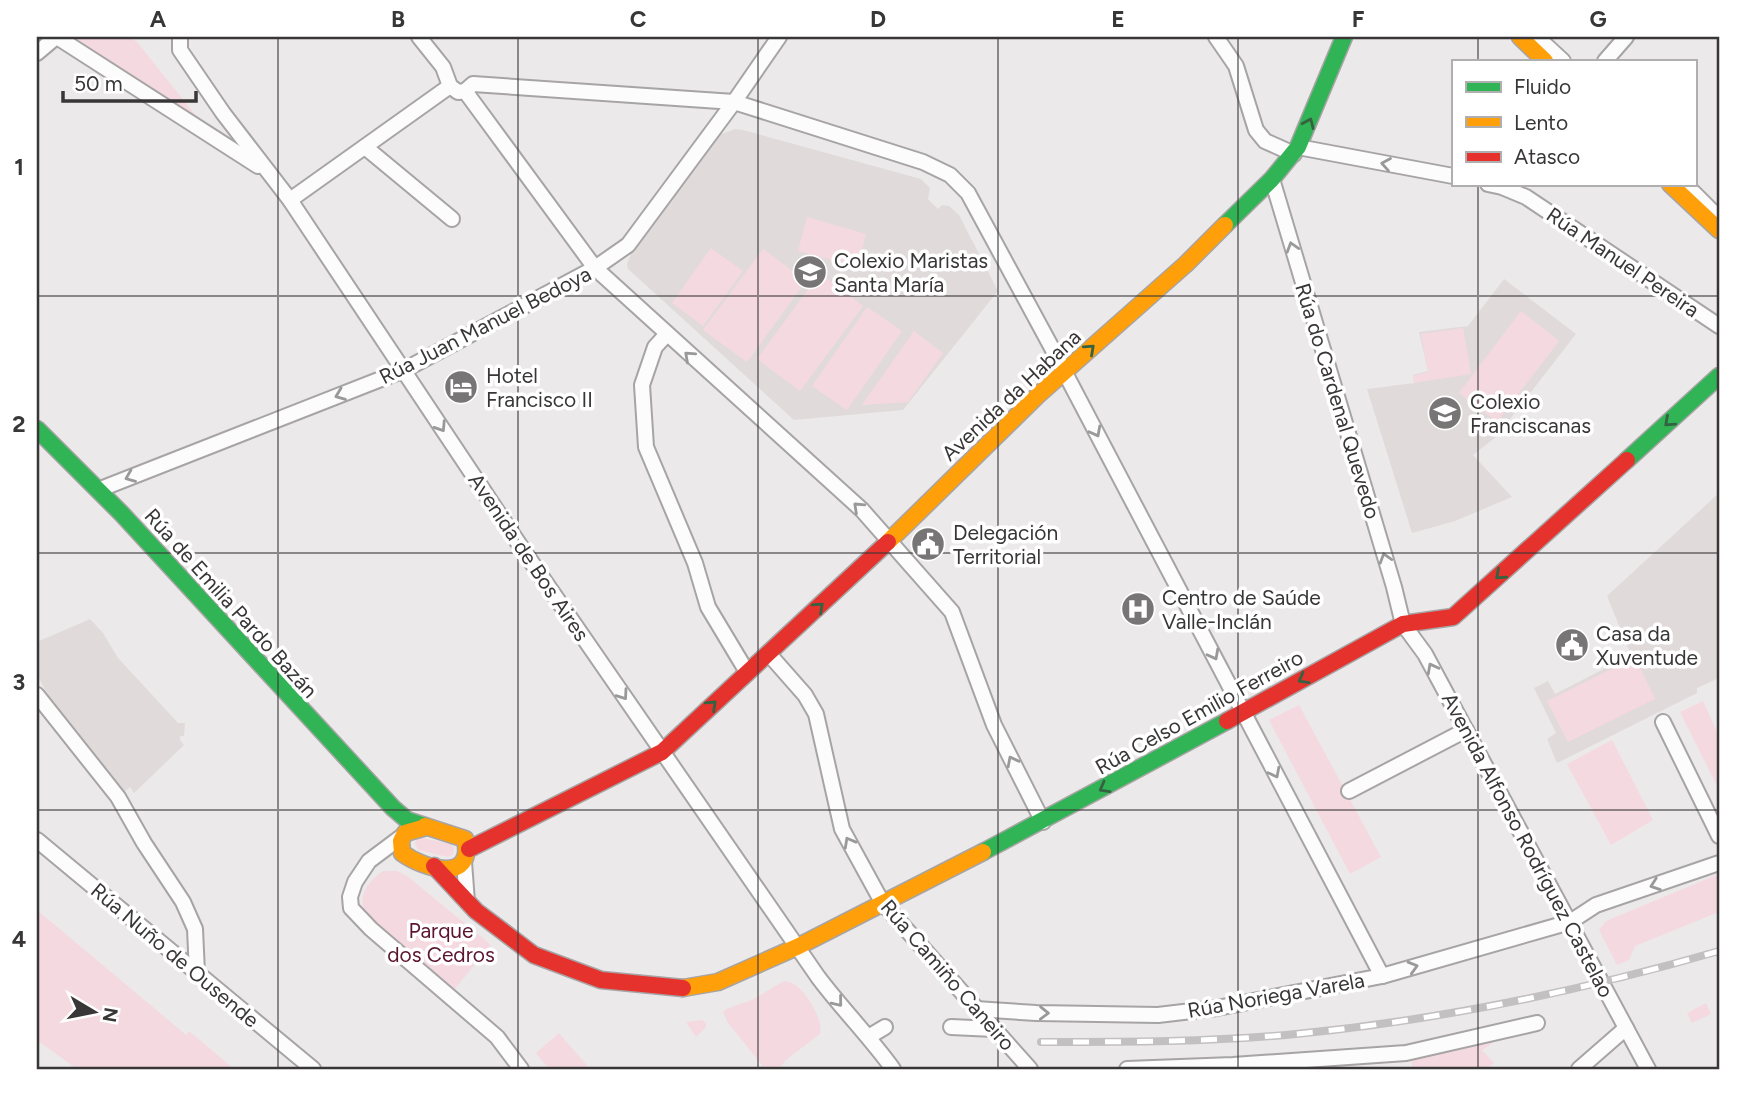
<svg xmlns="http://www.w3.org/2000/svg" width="1756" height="1106" viewBox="0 0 1756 1106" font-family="Figtree,sans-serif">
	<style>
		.built { fill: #e1dadb }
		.green { fill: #f5d9e0 }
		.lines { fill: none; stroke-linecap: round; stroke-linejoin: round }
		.street-casing { stroke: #a7a4a5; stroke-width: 18 }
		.fast-casing { stroke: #a7a4a5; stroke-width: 19 }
		.slow-casing { stroke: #a7a4a5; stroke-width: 19 }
		.jam-casing { stroke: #a7a4a5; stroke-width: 19 }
		.street { stroke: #fcfcfc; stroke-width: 14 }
		.fast { stroke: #30b455; stroke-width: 16 }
		.slow { stroke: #ff9f0a; stroke-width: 16 }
		.jam { stroke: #e5322d; stroke-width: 16 }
		.rail-casing { stroke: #c2c0c0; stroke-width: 8 }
		.rail { stroke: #fff; stroke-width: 5; stroke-dasharray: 16; stroke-linecap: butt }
		.oneway { stroke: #356241 }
		.oneway2 { stroke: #9a9999 }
		.grid { fill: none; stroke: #383636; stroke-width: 2; stroke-opacity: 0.55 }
		.labels { text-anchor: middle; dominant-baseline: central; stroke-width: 7; stroke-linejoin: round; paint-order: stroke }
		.poi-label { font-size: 21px; fill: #383636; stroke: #fff; text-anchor: start }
		.street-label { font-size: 21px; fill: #383636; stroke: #fff }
		.park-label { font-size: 21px; fill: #5b152f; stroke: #fff }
		.neatline { fill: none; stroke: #383636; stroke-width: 2.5 }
		.grid-label { font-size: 23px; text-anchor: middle; font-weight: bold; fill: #383636 }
	</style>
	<rect width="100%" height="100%" fill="#ece9ea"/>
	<!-- built -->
	<g class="built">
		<polygon points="735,129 743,130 921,179 930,188 928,199 938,209 942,205 949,206 959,215 998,291 903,410 794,420 628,269 627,264 632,251 719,135"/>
		<polygon points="1504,279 1576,334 1496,437 1473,455 1512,497 1455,521 1412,533 1367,389 1414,383 1413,375 1428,371 1419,332 1468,326"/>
		<polygon points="1719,493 1719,678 1697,688 1697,693 1557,763 1547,739 1556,733 1534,688 1548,681 1555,694 1631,655 1607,596"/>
		<polygon points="90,619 103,633 118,658 178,723 185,723 184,736 180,736 180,740 184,745 134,793 130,787 124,792 54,708 37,674 37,642"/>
	</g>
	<!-- green -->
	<g class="green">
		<polygon points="70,37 129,37 137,42 205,127"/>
		<polygon points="807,217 866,234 858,267 798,251"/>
		<polygon points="711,248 743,271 703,326 672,303"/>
		<polygon points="763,249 806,281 747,362 703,330"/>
		<polygon points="820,273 863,306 800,391 757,359"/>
		<polygon points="867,307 902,331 847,410 812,386"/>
		<polygon points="1521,311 1559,341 1497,422 1459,393"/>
		<polygon points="1463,328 1471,374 1414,383 1413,376 1428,372 1421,334"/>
		<polygon points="914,331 943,353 908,402 862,405"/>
		<polygon points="1635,657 1655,699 1568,742 1547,701"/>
		<polygon points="1703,701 1719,736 1719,790 1680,712"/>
		<polygon points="1299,705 1381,857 1350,874 1269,720"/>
		<polygon points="1612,740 1653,820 1611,845 1567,764"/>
		<polygon points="422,838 451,844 454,848 453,854 448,857 418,850 415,843 417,839"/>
		<path d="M383,871h14l10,5 84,69 -38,46 -87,-77c-10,-18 2,-32 17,-43z"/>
		<polygon points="1719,874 1719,912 1635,946 1629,960 1617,965 1599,930 1606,921"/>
		<polygon points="37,910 186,1035 189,1031 234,1069 77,1069 37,1040"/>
		<path d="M784,981c17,-1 40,37 36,53l-34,26 -7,9h-20l3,-4 -34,-42 -5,-11 3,-3 26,-9z"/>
		<polygon points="1706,1003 1711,1014 1692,1023 1687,1013"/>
		<polygon points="702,1020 706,1023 706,1027 696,1037 686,1022"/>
		<polygon points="559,1033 590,1069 549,1069 536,1053"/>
		<polygon points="1506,1034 1482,1050 1494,1063 1487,1069 1412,1069 1411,1054"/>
	</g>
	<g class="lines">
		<!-- street casing -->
		<g class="street-casing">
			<g id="street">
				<polyline points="57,37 258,166"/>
				<path d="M180,37v13l43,63 67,87 231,347 297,430c24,32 52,60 75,92"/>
				<polyline points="419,37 443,67 450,86 458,92 465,91 473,84 734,102 923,162 950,175 968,193 1053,350 1382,976"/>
				<polyline points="1216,37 1236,66 1256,130 1265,141 1294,154"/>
				<polyline points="1537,37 1563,61"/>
				<polyline points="37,53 56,37"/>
				<polyline points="1605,61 1626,37"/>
				<polyline points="465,91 595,268 862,510 952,612 994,725 1043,822"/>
				<polyline points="365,147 452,219"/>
				<polyline points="1298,147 1453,176"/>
				<polyline points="1272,179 1394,587 1403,624 1425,654 1648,1069"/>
				<polyline points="1488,184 1502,187 1526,197 1719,326"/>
				<polyline points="1685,184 1718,217"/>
				<polyline points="290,200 450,86"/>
				<polyline points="666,335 655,347 642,385 646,447 695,563 708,607 747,672"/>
				<polyline points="98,490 404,370 595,268 628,245 734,102 779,37"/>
				<polyline points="768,653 805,695 816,714 842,829 882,902 1030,1069"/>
				<polyline points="37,695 118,797 144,843 183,902 195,929 197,973"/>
				<polyline points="1663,722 1719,836"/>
				<polyline points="1349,791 1466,730"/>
				<polyline points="401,837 369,861 355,882 350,897 351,908 371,929 497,1037 521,1069"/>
				<polyline points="37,840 313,1069"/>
				<polyline points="464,862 467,902"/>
				<polyline points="976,1009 1036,1013 1158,1015 1217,1008 1382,976 1570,922 1596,905 1719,863"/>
				<polyline points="951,1027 994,1029"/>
				<polyline points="870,1036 885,1027"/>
				<polyline points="1127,1069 1233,1065 1406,1053 1537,1023"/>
				<polyline points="1579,1069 1626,1028"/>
			</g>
		</g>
		<!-- fast casing -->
		<g class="fast-casing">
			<g id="fast">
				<polyline points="1225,225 1272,179 1298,147 1344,37"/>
				<polyline points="37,429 122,514 393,808 407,820 425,826"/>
				<polyline points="1627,460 1719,376"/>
				<polyline points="983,852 1227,721"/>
			</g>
		</g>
		<!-- slow casing -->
		<g class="slow-casing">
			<g id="slow">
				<polyline points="1520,37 1545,61"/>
				<polyline points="1670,184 1719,230"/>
				<polyline points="888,542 1037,396 1186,264 1225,225"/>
				<path d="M425,826l40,13c10,45 -41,30 -63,14l-1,-12 4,-8 21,-6"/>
				<polyline points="683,988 718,982 799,946 983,852"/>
			</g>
		</g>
		<!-- jam casing -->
		<g class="jam-casing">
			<g id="jam">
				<polyline points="1227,721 1403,624 1453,617 1627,460"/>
				<polyline points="469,849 662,752 888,542"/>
				<polyline points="434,866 476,911 534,955 601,980 683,988"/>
			</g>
		</g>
		<!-- street -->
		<use href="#street" class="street"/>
		<!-- fast -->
		<use href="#fast" class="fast"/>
		<!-- slow -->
		<use href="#slow" class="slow"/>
		<!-- jam -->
		<use href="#jam" class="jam"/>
		<!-- rail casing -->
		<g class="rail-casing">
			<path id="rail" d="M1041,1042c85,0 170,0 255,-8 144,-14 285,-43 423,-83"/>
		</g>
		<!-- rail -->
		<use href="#rail" class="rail"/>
	</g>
	<!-- one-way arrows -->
	<defs><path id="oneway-chevron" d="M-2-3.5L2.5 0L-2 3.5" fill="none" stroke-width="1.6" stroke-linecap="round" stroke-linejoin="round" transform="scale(1.75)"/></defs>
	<g class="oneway">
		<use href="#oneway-chevron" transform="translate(1309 123) rotate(-66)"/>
		<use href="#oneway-chevron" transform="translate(1090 349) rotate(-42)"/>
		<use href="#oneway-chevron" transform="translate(1669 422) rotate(138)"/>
		<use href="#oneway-chevron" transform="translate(1500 575) rotate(138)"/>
		<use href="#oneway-chevron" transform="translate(819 607) rotate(-42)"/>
		<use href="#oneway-chevron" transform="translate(1303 679) rotate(151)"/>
		<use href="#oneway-chevron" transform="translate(712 705) rotate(-43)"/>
		<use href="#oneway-chevron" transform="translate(1104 788) rotate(151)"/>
	</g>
	<g class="oneway2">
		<use href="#oneway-chevron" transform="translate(1386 164) rotate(-170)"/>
		<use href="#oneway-chevron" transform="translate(1292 247) rotate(-107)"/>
		<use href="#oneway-chevron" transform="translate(689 356) rotate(-138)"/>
		<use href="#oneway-chevron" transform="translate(340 395) rotate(159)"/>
		<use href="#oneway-chevron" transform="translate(441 427) rotate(57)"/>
		<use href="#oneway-chevron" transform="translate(1096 432) rotate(62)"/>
		<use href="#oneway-chevron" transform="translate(130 477) rotate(158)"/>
		<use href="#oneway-chevron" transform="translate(858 507) rotate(-137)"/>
		<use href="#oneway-chevron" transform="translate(1385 558) rotate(-107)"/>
		<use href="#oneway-chevron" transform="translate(1214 655) rotate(62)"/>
		<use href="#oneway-chevron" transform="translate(1432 668) rotate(-118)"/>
		<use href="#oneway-chevron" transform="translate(623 695) rotate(55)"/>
		<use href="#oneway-chevron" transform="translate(1012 761) rotate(-117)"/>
		<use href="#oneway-chevron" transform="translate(1275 773) rotate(63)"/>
		<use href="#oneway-chevron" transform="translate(849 842) rotate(-119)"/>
		<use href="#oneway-chevron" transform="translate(1655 885) rotate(161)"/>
		<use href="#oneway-chevron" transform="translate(1413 967) rotate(-16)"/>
		<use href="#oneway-chevron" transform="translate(838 1002) rotate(51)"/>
		<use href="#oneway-chevron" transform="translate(1044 1013) rotate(1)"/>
	</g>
	<!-- grid -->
	<path class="grid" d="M278,37v1032M518,37v1032M758,37v1032M998,37v1032M1238,37v1032M1478,37v24M1478,184v885M37,296h1682M37,553h1682M37,810h1682"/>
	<!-- icons -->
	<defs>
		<g id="school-disc" transform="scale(1.75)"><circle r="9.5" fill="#777575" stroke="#fff"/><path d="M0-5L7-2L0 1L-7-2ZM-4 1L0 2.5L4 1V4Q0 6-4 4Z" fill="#fff"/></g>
		<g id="hotel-disc" transform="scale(1.75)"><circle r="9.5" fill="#777575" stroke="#fff"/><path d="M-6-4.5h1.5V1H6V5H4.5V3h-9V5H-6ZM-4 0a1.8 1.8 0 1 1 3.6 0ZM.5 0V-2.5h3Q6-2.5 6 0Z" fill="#fff"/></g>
		<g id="civic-disc" transform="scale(1.75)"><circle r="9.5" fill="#777575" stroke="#fff"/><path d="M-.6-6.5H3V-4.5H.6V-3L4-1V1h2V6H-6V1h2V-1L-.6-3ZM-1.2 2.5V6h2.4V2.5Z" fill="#fff"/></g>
		<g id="hospital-disc" transform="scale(1.75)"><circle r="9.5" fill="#777575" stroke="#fff"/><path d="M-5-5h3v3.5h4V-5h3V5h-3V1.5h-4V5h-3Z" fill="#fff"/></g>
	</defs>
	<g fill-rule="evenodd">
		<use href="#school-disc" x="810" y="272"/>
		<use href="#hotel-disc" x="461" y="387"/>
		<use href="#school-disc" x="1445" y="413"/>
		<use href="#civic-disc" x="928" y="544"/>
		<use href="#hospital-disc" x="1138" y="609"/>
		<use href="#civic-disc" x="1572" y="645"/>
	</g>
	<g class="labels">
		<!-- poi labels -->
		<g class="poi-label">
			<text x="834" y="260">Colexio Maristas<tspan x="834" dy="24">Santa María</tspan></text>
			<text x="486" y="375">Hotel<tspan x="486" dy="24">Francisco II</tspan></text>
			<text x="1470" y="401">Colexio<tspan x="1470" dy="24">Franciscanas</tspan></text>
			<text x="953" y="532">Delegación<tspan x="953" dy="24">Territorial</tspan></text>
			<text x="1162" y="597">Centro de Saúde<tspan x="1162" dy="24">Valle-Inclán</tspan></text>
			<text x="1596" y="633">Casa da<tspan x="1596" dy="24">Xuventude</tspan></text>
		</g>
		<!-- street labels -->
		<g class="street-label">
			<text transform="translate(1623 262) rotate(34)">Rúa Manuel Pereira</text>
			<text transform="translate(485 325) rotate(-27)">Rúa Juan Manuel Bedoya</text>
			<text transform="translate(1011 395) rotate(-43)">Avenida da Habana</text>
			<text transform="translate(1338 401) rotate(73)">Rúa do Cardenal Quevedo</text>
			<text transform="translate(529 557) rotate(56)">Avenida de Bos Aires</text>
			<text transform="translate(231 603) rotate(48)">Rúa de Emilia Pardo Bazán</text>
			<text transform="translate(1199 712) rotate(-29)">Rúa Celso Emilio Ferreiro</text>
			<text transform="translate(1528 845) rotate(62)">Avenida Alfonso Rodríguez Castelao</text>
			<text transform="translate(175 955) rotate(40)">Rúa Nuño de Ousende</text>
			<text transform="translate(948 975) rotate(49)">Rúa Camiño Caneiro</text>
			<text transform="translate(1276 995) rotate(-10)">Rúa Noriega Varela</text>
		</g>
		<!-- park labels -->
		<g class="park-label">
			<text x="441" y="930">Parque<tspan x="441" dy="24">dos Cedros</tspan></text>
		</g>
	</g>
	<!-- border -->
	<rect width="1756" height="1106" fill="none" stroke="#ffffff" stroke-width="77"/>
	<!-- legend -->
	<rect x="1452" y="60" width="245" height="126" fill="#ffffff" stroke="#afafaf" stroke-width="2"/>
	<rect x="1466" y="82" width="35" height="10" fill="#30b455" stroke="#afafaf" stroke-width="2"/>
	<text x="1514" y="94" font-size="21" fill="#383636">Fluido</text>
	<rect x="1466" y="117" width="35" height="10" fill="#ff9f0a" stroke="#afafaf" stroke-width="2"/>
	<text x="1514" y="130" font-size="21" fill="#383636">Lento</text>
	<rect x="1466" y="152" width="35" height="10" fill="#e5322d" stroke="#afafaf" stroke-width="2"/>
	<text x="1514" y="164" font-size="21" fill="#383636">Atasco</text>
	<!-- north arrow -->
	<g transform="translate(94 1012) rotate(100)" stroke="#ffffff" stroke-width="5" paint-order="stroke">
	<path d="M0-5L12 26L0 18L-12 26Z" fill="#383636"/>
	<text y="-10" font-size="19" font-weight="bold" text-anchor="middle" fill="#383636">N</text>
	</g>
	<!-- scale -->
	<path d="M63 91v10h133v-10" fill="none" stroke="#383636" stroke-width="3.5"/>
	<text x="74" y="91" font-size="21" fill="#383636" stroke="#ffffff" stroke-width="5" paint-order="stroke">50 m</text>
	<rect x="38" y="38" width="1680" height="1030" class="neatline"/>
	<g class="grid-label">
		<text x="158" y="27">A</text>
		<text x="398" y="27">B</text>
		<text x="638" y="27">C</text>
		<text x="878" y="27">D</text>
		<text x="1118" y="27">E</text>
		<text x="1358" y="27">F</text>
		<text x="1598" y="27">G</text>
		<text x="19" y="175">1</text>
		<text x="19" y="432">2</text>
		<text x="19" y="690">3</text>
		<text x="19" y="947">4</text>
	</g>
</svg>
